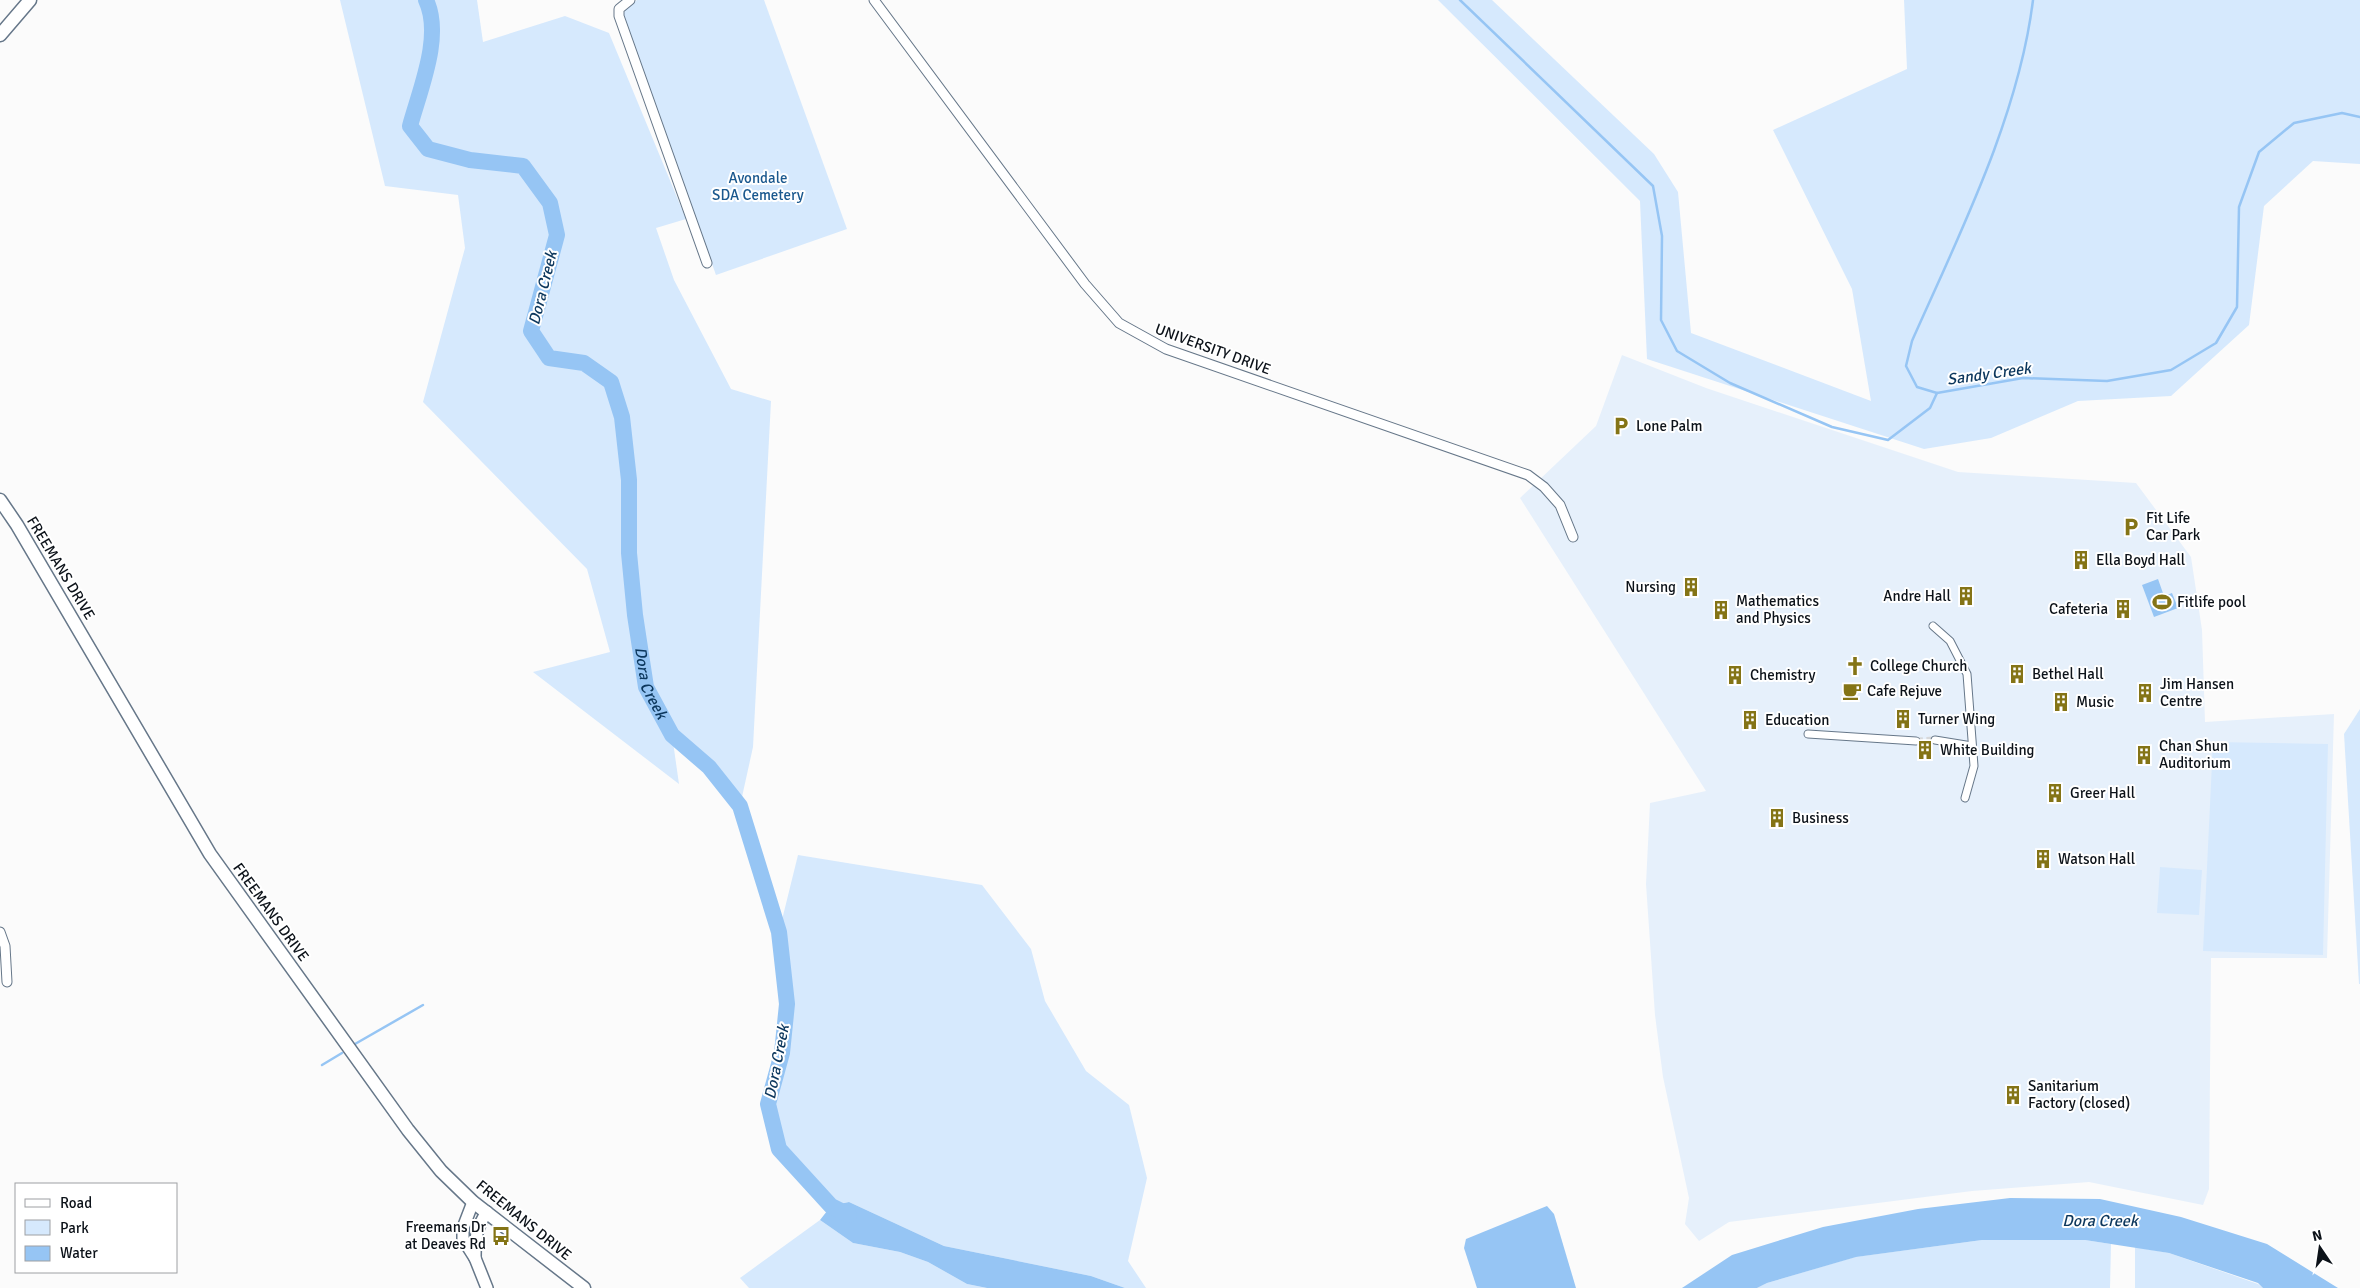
<svg xmlns="http://www.w3.org/2000/svg" width="2360" height="1288" viewBox="0 0 2360 1288" font-family="Signika,sans-serif">
	<style>
		.built { fill: #e6f0fb }
		.green { fill: #d6e9fd }
		.water { fill: #96c5f4 }
		.lines { fill: none; stroke-linecap: round; stroke-linejoin: round }
		.stream { stroke: #96c5f4; stroke-width: 2.5 }
		.river { stroke: #96c5f4; stroke-width: 16 }
		.pedestrian-tunnel { stroke: #d7d8d9; stroke-width: 7; stroke-dasharray: 7 3.5; stroke-linecap: butt }
		.pedestrian-casing { stroke: #667789; stroke-width: 9 }
		.minor-casing { stroke: #667789; stroke-width: 11 }
		.tertiary-casing { stroke: #667789; stroke-width: 14 }
		.secondary-casing { stroke: #667789; stroke-width: 15 }
		.pedestrian { stroke: #fff; stroke-width: 7 }
		.minor { stroke: #fff; stroke-width: 9 }
		.tertiary { stroke: #fff; stroke-width: 11 }
		.secondary { stroke: #fff; stroke-width: 12 }
		.labels { text-anchor: middle; dominant-baseline: central; stroke-width: 4; stroke-linejoin: round; paint-order: stroke }
		.park-label { font-size: 15px; fill: #1a588e; stroke: #fff }
		.street-label { font-size: 15px; fill: #0c1219; stroke: #fff }
		.poi-label { font-size: 15px; fill: #0c1219; stroke: #fff; text-anchor: start }
		.water-label { font-size: 16px; font-style: italic; fill: #0c375d; stroke: #fff }
	</style>
	<rect width="100%" height="100%" fill="#fbfbfb"/>
	<!-- built -->
	<polygon class="built" points="1622,355 1706,388 1958,472 2136,483 2191,557 2202,630 2205,722 2334,714 2327,958 2211,958 2209,1189 2203,1205 2089,1182 1972,1191 1729,1222 1699,1241 1685,1224 1689,1198 1663,1077 1655,1015 1646,884 1650,803 1706,791 1520,498 1596,426"/>
	<!-- green -->
	<g class="green">
		<polygon points="340,0 477,0 483,42 565,16 609,33 686,219 656,228 674,280 731,389 771,401 753,747 740,806 709,767 672,735 679,784 533,672 610,652 587,569 423,402 465,248 458,195 385,186"/>
		<polygon points="637,0 764,0 847,229 716,275 623,16 625,10"/>
		<polygon points="1438,0 1492,0 1654,154 1678,192 1691,333 1871,401 1852,289 1773,130 1907,69 1904,0 2360,0 2360,164 2313,161 2264,206 2249,325 2171,396 2078,401 1991,438 1924,449 1647,359 1640,201"/>
		<polygon points="2360,709 2360,984 2359,984 2344,734"/>
		<polygon points="2213,742 2328,744 2323,955 2203,951"/>
		<polygon points="798,855 982,885 1031,949 1045,1001 1086,1071 1129,1105 1147,1178 1128,1261 1146,1288 1125,1288 1091,1276 944,1246 849,1202 831,1206 779,1149 768,1104 782,1053 787,1004 779,932"/>
		<polygon points="2160,867 2202,870 2199,915 2157,913"/>
		<polygon points="820,1220 853,1243 900,1252 928,1262 967,1284 987,1288 749,1288 740,1278"/>
		<polygon points="1982,1240 2085,1240 2111,1244 2110,1288 1757,1288 1767,1283 1855,1257"/>
		<polygon points="2135,1247 2169,1253 2258,1284 2263,1288 2135,1288"/>
	</g>
	<!-- water -->
	<g class="water">
		<polygon points="2158,579 2164,596 2172,593 2178,608 2154,617 2142,585"/>
		<polygon points="2010,1198 2100,1199 2181,1217 2267,1244 2338,1288 2263,1288 2258,1283 2169,1253 2085,1240 1982,1240 1856,1257 1767,1283 1757,1288 1682,1288 1732,1255 1823,1227 1918,1209"/>
		<polygon points="849,1202 944,1246 1091,1276 1125,1288 987,1288 967,1284 928,1262 900,1252 853,1243 820,1220 831,1206"/>
		<polygon points="1547,1206 1554,1214 1576,1288 1477,1288 1464,1248 1466,1239"/>
	</g>
	<g class="lines">
		<!-- stream -->
		<g class="stream">
			<polyline points="1460,0 1653,186 1662,236 1661,320 1677,351 1730,383 1832,427 1888,440 1930,408 1937,393"/>
			<path d="M2033,0c-14,116 -74,235 -121,341l-6,25 11,21 20,6 86,-15 84,3 64,-11 45,-27 21,-36 2,-100 20,-55 35,-29 48,-10 18,4"/>
			<polyline points="355,1044 423,1005"/>
			<polyline points="322,1065 342,1053"/>
		</g>
		<!-- river -->
		<path class="river" id="s1" d="M426,0c17,36 -6,89 -16,126l18,23 42,11 53,6 27,37 7,32 -26,96 18,27 35,5 27,19 11,35 7,63v73l6,62 11,72 26,48 37,32 31,39 39,126 8,72 -5,49 -14,51 11,45 52,57 18,9"/>
		<!-- pedestrian-tunnel -->
		<polyline class="pedestrian-tunnel" points="1916,741 1935,740"/>
		<!-- pedestrian casing -->
		<g class="pedestrian-casing">
			<g id="pedestrian">
				<polyline points="1933,626 1950,641 1967,674 1974,766 1965,798"/>
				<polyline points="1808,734 1916,741"/>
				<polyline points="1935,740 1972,746"/>
			</g>
		</g>
		<!-- minor casing -->
		<g class="minor-casing">
			<g id="minor">
				<polyline points="630,0 619,9 619,16 707,263"/>
				<polyline points="874,0 1085,284 1119,323 1166,349 1528,475 1544,487 1560,505 1573,537"/>
				<polyline points="0,932 5,946 7,982"/>
			</g>
		</g>
		<!-- tertiary casing -->
		<g class="tertiary-casing">
			<g id="tertiary">
				<polyline points="473,1202 463,1228 463,1239 475,1258 487,1288"/>
				<path d="M475,1258c0,-19 1,-30 12,-46"/>
			</g>
		</g>
		<!-- secondary casing -->
		<g class="secondary-casing">
			<g id="secondary">
				<polyline points="0,35 30,0"/>
				<polyline points="0,500 17,525 210,854 408,1130 441,1171 473,1202 584,1288"/>
			</g>
		</g>
		<!-- pedestrian -->
		<use href="#pedestrian" class="pedestrian"/>
		<!-- minor -->
		<use href="#minor" class="minor"/>
		<!-- tertiary -->
		<use href="#tertiary" class="tertiary"/>
		<!-- secondary -->
		<use href="#secondary" class="secondary"/>
	</g>
	<!-- icons -->
	<defs>
		<g id="parking-bare" transform="scale(1.5)"><path d="M-3.5-5.5H1a3.5 3.5 0 0 1 0 7H-1V5.5H-3.5ZM-1-3.4V-.6H.8a1.4 1.4 0 0 0 0-2.8Z" fill="#847416" stroke="#fff" stroke-width="2.5" paint-order="stroke"/></g>
		<g id="building-bare" transform="scale(1.5)"><path d="M-4-6H4V6H1V3H-1V6H-4ZM-2.5-4.3h1.7v1.8h-1.7ZM.8-4.3h1.7v1.8H.8ZM-2.5-1h1.7V.8h-1.7ZM.8-1h1.7V.8H.8Z" fill="#847416" stroke="#fff" stroke-width="2.5" paint-order="stroke"/></g>
		<g id="stadium-bare" transform="scale(1.5)"><path d="M0-5a6.5 5 0 1 0 0 10a6.5 5 0 1 0 0-10ZM-3.5-1.8h7v3.6h-7Z" fill="#847416" stroke="#fff" stroke-width="2.5" paint-order="stroke"/></g>
		<g id="church-bare" transform="scale(1.5)"><path d="M-1.2-6h2.4v3.5h3.3v2.4h-3.3V6h-2.4V-.1h-3.3v-2.4h3.3Z" fill="#847416" stroke="#fff" stroke-width="2.5" paint-order="stroke"/></g>
		<g id="cafe-bare" transform="scale(1.5)"><path d="M-5.5-4.5H6V0H3Q3 3.5 0 3.5H-2.5Q-5.5 3.5-5.5 0ZM3-3.2v2h1.7v-2ZM-6 4.5H4V6H-6Z" fill="#847416" stroke="#fff" stroke-width="2.5" paint-order="stroke"/></g>
		<g id="bus-bare" transform="scale(1.5)"><path d="M-5-6H5V4H4V6H2V4H-2V6H-4V4H-5ZM-3.5-4V0h7V-4ZM-3.5 1.2v1.5H-2V1.2ZM2 1.2v1.5H3.5V1.2Z" fill="#847416" stroke="#fff" stroke-width="2.5" paint-order="stroke"/></g>
	</defs>
	<g fill-rule="evenodd">
		<use href="#parking-bare" x="1621" y="426"/>
		<use href="#parking-bare" x="2131" y="527"/>
		<use href="#building-bare" x="2081" y="560"/>
		<use href="#building-bare" x="1691" y="587"/>
		<use href="#building-bare" x="1966" y="596"/>
		<use href="#stadium-bare" x="2162" y="602"/>
		<use href="#building-bare" x="2123" y="609"/>
		<use href="#building-bare" x="1721" y="610"/>
		<use href="#church-bare" x="1855" y="666"/>
		<use href="#building-bare" x="2017" y="674"/>
		<use href="#building-bare" x="1735" y="675"/>
		<use href="#cafe-bare" x="1852" y="691"/>
		<use href="#building-bare" x="2145" y="693"/>
		<use href="#building-bare" x="2061" y="702"/>
		<use href="#building-bare" x="1903" y="719"/>
		<use href="#building-bare" x="1750" y="720"/>
		<use href="#building-bare" x="1925" y="750"/>
		<use href="#building-bare" x="2144" y="755"/>
		<use href="#building-bare" x="2055" y="793"/>
		<use href="#building-bare" x="1777" y="818"/>
		<use href="#building-bare" x="2043" y="859"/>
		<use href="#building-bare" x="2013" y="1095"/>
		<use href="#bus-bare" x="501" y="1236"/>
	</g>
	<g class="labels">
		<!-- park labels -->
		<g class="park-label">
			<text x="758" y="178">Avondale<tspan x="758" dy="17">SDA Cemetery</tspan></text>
		</g>
		<!-- street labels -->
		<g class="street-label">
			<text transform="translate(1213 349) rotate(20)">UNIVERSITY DRIVE</text>
			<text transform="translate(61 568) rotate(59)">FREEMANS DRIVE</text>
			<text transform="translate(271 912) rotate(54)">FREEMANS DRIVE</text>
			<text transform="translate(524 1220) rotate(39)">FREEMANS DRIVE</text>
		</g>
		<!-- poi labels -->
		<g class="poi-label">
			<text x="1636" y="426">Lone Palm</text>
			<text x="2146" y="518">Fit Life<tspan x="2146" dy="17">Car Park</tspan></text>
			<text x="2096" y="560">Ella Boyd Hall</text>
			<text x="1676" y="587" text-anchor="end">Nursing</text>
			<text x="1951" y="596" text-anchor="end">Andre Hall</text>
			<text x="1736" y="601">Mathematics<tspan x="1736" dy="17">and Physics</tspan></text>
			<text x="2177" y="602">Fitlife pool</text>
			<text x="2108" y="609" text-anchor="end">Cafeteria</text>
			<text x="1870" y="666">College Church</text>
			<text x="2032" y="674">Bethel Hall</text>
			<text x="1750" y="675">Chemistry</text>
			<text x="2160" y="684">Jim Hansen<tspan x="2160" dy="17">Centre</tspan></text>
			<text x="1867" y="691">Cafe Rejuve</text>
			<text x="2076" y="702">Music</text>
			<text x="1918" y="719">Turner Wing</text>
			<text x="1765" y="720">Education</text>
			<text x="2159" y="746">Chan Shun<tspan x="2159" dy="17">Auditorium</tspan></text>
			<text x="1940" y="750">White Building</text>
			<text x="2070" y="793">Greer Hall</text>
			<text x="1792" y="818">Business</text>
			<text x="2058" y="859">Watson Hall</text>
			<text x="2028" y="1086">Sanitarium<tspan x="2028" dy="17">Factory (closed)</tspan></text>
			<text x="486" y="1227" text-anchor="end">Freemans Dr<tspan x="486" dy="17">at Deaves Rd</tspan></text>
		</g>
		<!-- water labels -->
		<g class="water-label">
			<text transform="translate(543 288) rotate(-76)">Dora Creek</text>
			<text transform="translate(1989 374) rotate(-8)">Sandy Creek</text>
			<text stroke="none"><textPath href="#s1" startOffset="840">Dora Creek</textPath></text>
			<text transform="translate(777 1062) rotate(-79)">Dora Creek</text>
			<text x="2100" y="1221">Dora Creek</text>
		</g>
	</g>
	<!-- legend -->
	<rect x="15" y="1183" width="162" height="90" fill="#ffffff" stroke="#9ea0a3"/>
	<rect x="25" y="1199" width="25" height="8" fill="#ffffff" stroke="#9ea0a3"/>
	<text x="60" y="1208" font-size="15" fill="#0c1219">Road</text>
	<rect x="25" y="1220" width="25" height="15" fill="#d6e9fd" stroke="#9ea0a3"/>
	<text x="60" y="1233" font-size="15" fill="#0c1219">Park</text>
	<rect x="25" y="1246" width="25" height="15" fill="#96c5f4" stroke="#9ea0a3"/>
	<text x="60" y="1258" font-size="15" fill="#0c1219">Water</text>
	<!-- north arrow -->
	<g transform="translate(2320 1248) rotate(347)" stroke="#ffffff" stroke-width="4" paint-order="stroke">
	<path d="M0-4L9 19L0 12L-9 19Z" fill="#0c1219"/>
	<text y="-8" font-size="14" font-weight="bold" text-anchor="middle" fill="#0c1219">N</text>
	</g>
</svg>
